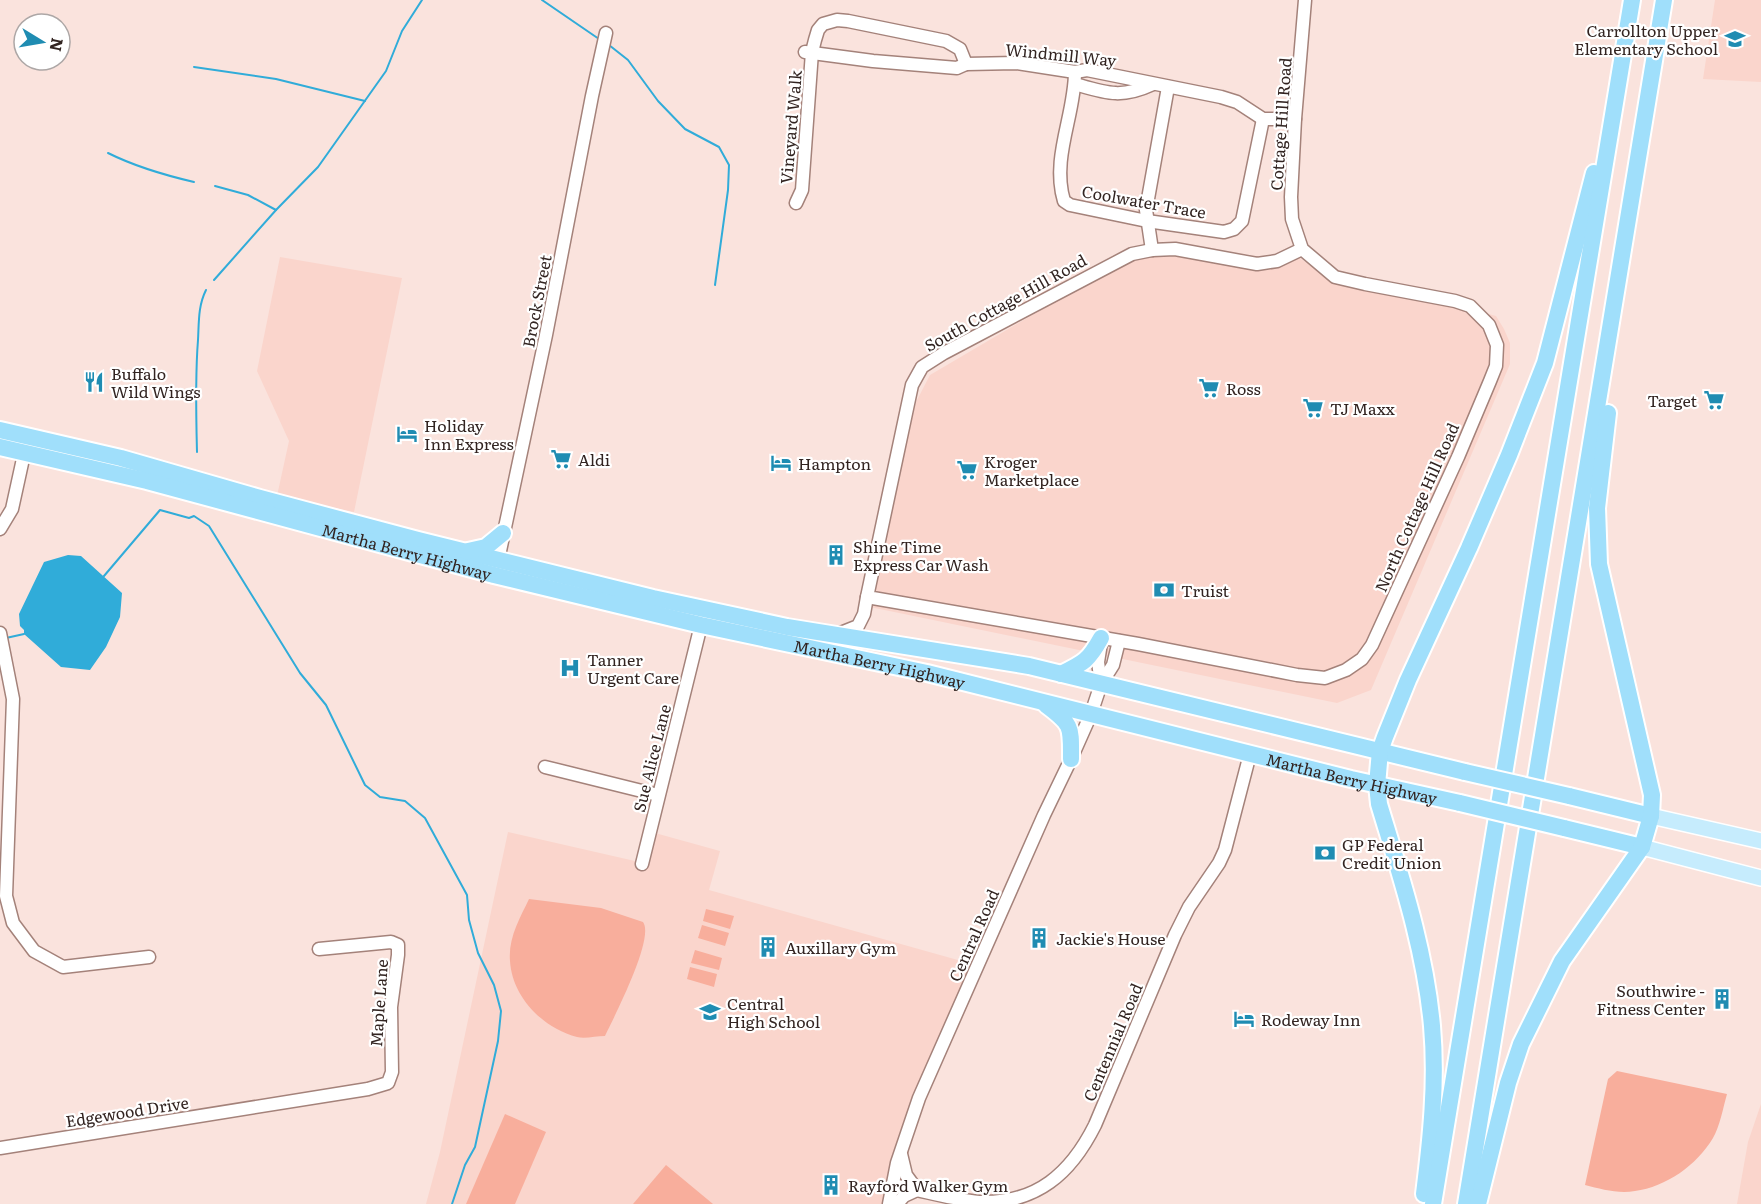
<svg xmlns="http://www.w3.org/2000/svg" width="1761" height="1204" viewBox="0 0 1761 1204" font-family="Literata,serif">
	<style>
		.built { fill: #fad5cc }
		.green { fill: #f8ae9c }
		.water { fill: #30acd9 }
		.lines { fill: none; stroke-linecap: round; stroke-linejoin: round }
		.stream { stroke: #30acd9; stroke-width: 2 }
		.minor-casing { stroke: #a4827a; stroke-width: 15 }
		.major-casing { stroke: #fff; stroke-width: 18 }
		.highway-casing { stroke: #fff; stroke-width: 20 }
		.minor { stroke: #fff; stroke-width: 12 }
		.major { stroke: #c6ecfd; stroke-width: 15 }
		.highway { stroke: #a0dffb; stroke-width: 16 }
		.highway-bridge-casing { stroke: #fff; stroke-width: 20; stroke-linecap: butt }
		.highway-bridge { stroke: #a0dffb; stroke-width: 16 }
		.labels { text-anchor: middle; dominant-baseline: central; stroke-width: 4.5; stroke-linejoin: round; paint-order: stroke }
		.poi-label { font-size: 16px; fill: #322421; stroke: #fff; text-anchor: start }
		.street-label { font-size: 16px; fill: #322421; stroke: #fff }
	</style>
	<rect width="100%" height="100%" fill="#fae3dd"/>
	<!-- built -->
	<g class="built">
		<polygon points="1715,0 1761,0 1761,82 1703,79"/>
		<polygon points="1166,253 1278,265 1299,258 1314,267 1329,280 1354,287 1451,304 1496,316 1504,329 1510,343 1510,364 1371,690 1337,703 870,607 916,402 930,375 1114,267 1132,259"/>
		<polygon points="280,257 402,278 354,512 277,496 289,441 257,371"/>
		<polygon points="508,832 648,864 655,833 720,851 709,890 972,964 911,1102 890,1166 882,1204 426,1204 440,1152"/>
		<polygon points="1761,1104 1761,1204 1737,1204 1748,1142"/>
	</g>
	<!-- green -->
	<g class="green">
		<path d="M529,899l72,9 42,14c12,16 -29,95 -38,114 -9,0 -20,3 -28,1 -35,-9 -65,-41 -67,-76 -2,-23 10,-43 19,-62z"/>
		<polygon points="706,909 734,916 730,929 703,921"/>
		<polygon points="702,925 729,933 725,946 698,938"/>
		<polygon points="695,950 722,958 719,970 691,963"/>
		<polygon points="690,967 717,974 714,987 687,979"/>
		<path d="M1617,1071l110,23c-4,14 -7,32 -14,44 -16,27 -47,49 -78,53 -17,3 -34,-2 -50,-6l23,-106z"/>
		<polygon points="505,1114 546,1132 515,1204 466,1204"/>
		<polygon points="666,1165 713,1204 633,1204"/>
	</g>
	<!-- water -->
	<polygon class="water" points="68,555 81,556 122,593 120,617 106,647 90,670 61,667 24,634 24,630 20,626 19,614 44,562"/>
	<g class="lines">
		<!-- stream -->
		<g class="stream">
			<polyline points="542,0 599,39"/>
			<polyline points="609,45 628,60 658,101 685,129 719,147 729,165 728,190 715,285"/>
			<polyline points="194,67 276,79 365,101"/>
			<path d="M108,153c28,14 56,22 86,29"/>
			<polyline points="215,186 248,195 276,210"/>
			<polyline points="214,280 276,210 318,167 386,71 402,31 422,0"/>
			<path d="M197,452c-1,-38 -2,-75 1,-112 1,-18 0,-34 8,-50"/>
			<polyline points="104,576 160,510 189,518 194,516 209,526 300,673 326,705 365,785 380,797 405,801 425,818 467,895 469,920 478,953 494,985 501,1011 498,1041 475,1147 465,1165 452,1204"/>
			<polyline points="6,638 24,634"/>
		</g>
		<!-- minor casing -->
		<g class="minor-casing">
			<g id="minor">
				<polyline points="805,52 873,61 957,68 966,64 1016,63 1075,72 1087,70 1221,97 1237,102 1263,119 1295,119"/>
				<path d="M1075,72c0,43 -24,86 -11,129l6,4 77,16 77,11 10,-3 8,-8 21,-102"/>
				<path d="M1075,84c31,9 46,15 78,0"/>
				<polyline points="796,203 802,190 812,52 815,40 818,30 823,24 837,20 848,21 946,41 960,49 966,64"/>
				<polyline points="1302,249 1277,261 1257,264 1175,249 1152,250 1132,254 944,353 922,367 912,385 867,597 1138,644 1297,675 1325,678 1346,670 1362,659 1372,645 1458,457 1490,381 1496,366 1497,345 1489,325 1470,306 1455,301 1365,284 1335,277 1302,249 1292,219 1291,197 1295,119 1305,0"/>
				<polyline points="1152,250 1146,210 1168,87"/>
				<polyline points="0,529 12,509 26,445"/>
				<polyline points="497,565 546,335 592,96 606,33"/>
				<polyline points="0,633 13,699 6,896 13,923 34,951 63,967 149,957"/>
				<polyline points="838,634 858,626 864,614 867,597"/>
				<polyline points="1101,643 1098,662 1101,684"/>
				<polyline points="545,767 658,795"/>
				<polyline points="642,864 701,625"/>
				<polyline points="0,1148 368,1089 388,1083 392,1072 391,1007 398,955 398,945 391,942 319,949"/>
				<path d="M892,1185c29,5 58,14 87,17 58,2 92,-29 116,-77l80,-190 14,-28 30,-44 6,-13 25,-96"/>
				<polyline points="889,1204 897,1163 919,1098 1044,815 1071,759 1091,714 1101,684 1113,665 1119,641"/>
				<polyline points="897,1204 904,1196 917,1190 906,1175 901,1154"/>
			</g>
		</g>
		<!-- major casing -->
		<g class="major-casing">
			<g id="major">
				<polyline points="1651,816 1761,841"/>
				<polyline points="1642,847 1761,878"/>
			</g>
		</g>
		<!-- highway casing -->
		<g class="highway-casing">
			<g id="highway">
				<polyline points="0,430 121,458 260,498 418,540 653,598 787,627 1029,666 1465,772"/>
				<path id="s1" d="M0,447l147,34 347,94 207,50 226,48 424,106 109,24"/>
				<polyline points="468,551 486,547 503,533"/>
				<path d="M1061,674c23,-11 28,-14 40,-36"/>
				<path d="M1046,705c27,20 25,22 25,54"/>
				<polyline points="1569,796 1651,816"/>
				<polyline points="1564,828 1642,847"/>
				<path d="M1424,1194c7,-56 13,-112 8,-168 -7,-77 -31,-149 -53,-222l-2,-19 3,-34 5,-14 23,-57 61,-132 40,-93 36,-92 49,-190"/>
				<polyline points="1433,1204 1632,0"/>
				<polyline points="1466,1204 1664,0"/>
				<polyline points="1478,1204 1508,1083 1521,1044 1562,961 1642,847 1651,816 1652,795 1599,564 1597,508 1608,413"/>
			</g>
		</g>
		<!-- minor -->
		<use href="#minor" class="minor"/>
		<!-- major -->
		<use href="#major" class="major"/>
		<!-- highway -->
		<use href="#highway" class="highway"/>
		<!-- highway-bridge casing -->
		<g class="highway-bridge-casing">
			<g id="highway-bridge">
				<polyline points="1465,772 1569,796"/>
				<polyline points="1460,803 1564,828"/>
			</g>
		</g>
		<!-- highway-bridge -->
		<use href="#highway-bridge" class="highway-bridge"/>
	</g>
	<!-- icons -->
	<defs>
		<g id="school-bare" transform="scale(1.62)"><path d="M0-5L7-2L0 1L-7-2ZM-4 1L0 2.5L4 1V4Q0 6-4 4Z" fill="#1f8cb2" stroke="#fff" stroke-width="2.5" paint-order="stroke"/></g>
		<g id="restaurant-bare" transform="scale(1.62)"><path d="M-5-6h1v4h1v-4h1v4h1v-4h1v5L-1.5 .5V6h-2V.5L-5-1ZM5-6V6H3V1.5H1.5Q1.5-4 5-6Z" fill="#1f8cb2" stroke="#fff" stroke-width="2.5" paint-order="stroke"/></g>
		<g id="supermarket-bare" transform="scale(1.62)"><path d="M-6-5.5h2.5l.6 2H6L4.5 2H-2.5L-4.4-4H-6ZM-1.5 3.2a1.3 1.3 0 1 0 .1 0ZM3 3.2a1.3 1.3 0 1 0 .1 0Z" fill="#1f8cb2" stroke="#fff" stroke-width="2.5" paint-order="stroke"/></g>
		<g id="hotel-bare" transform="scale(1.62)"><path d="M-6-4.5h1.5V1H6V5H4.5V3h-9V5H-6ZM-4 0a1.8 1.8 0 1 1 3.6 0ZM.5 0V-2.5h3Q6-2.5 6 0Z" fill="#1f8cb2" stroke="#fff" stroke-width="2.5" paint-order="stroke"/></g>
		<g id="building-bare" transform="scale(1.62)"><path d="M-4-6H4V6H1V3H-1V6H-4ZM-2.5-4.3h1.7v1.8h-1.7ZM.8-4.3h1.7v1.8H.8ZM-2.5-1h1.7V.8h-1.7ZM.8-1h1.7V.8H.8Z" fill="#1f8cb2" stroke="#fff" stroke-width="2.5" paint-order="stroke"/></g>
		<g id="bank-bare" transform="scale(1.62)"><path d="M-6-4H6V4H-6ZM0-2.3a2.3 2.3 0 1 0 0 4.6a2.3 2.3 0 1 0 0-4.6Z" fill="#1f8cb2" stroke="#fff" stroke-width="2.5" paint-order="stroke"/></g>
		<g id="hospital-bare" transform="scale(1.62)"><path d="M-5-5h3v3.5h4V-5h3V5h-3V1.5h-4V5h-3Z" fill="#1f8cb2" stroke="#fff" stroke-width="2.5" paint-order="stroke"/></g>
	</defs>
	<g fill-rule="evenodd">
		<use href="#school-bare" x="1735" y="39"/>
		<use href="#restaurant-bare" x="94" y="382"/>
		<use href="#supermarket-bare" x="1209" y="388"/>
		<use href="#supermarket-bare" x="1714" y="400"/>
		<use href="#supermarket-bare" x="1313" y="408"/>
		<use href="#hotel-bare" x="407" y="434"/>
		<use href="#supermarket-bare" x="561" y="459"/>
		<use href="#hotel-bare" x="781" y="463"/>
		<use href="#supermarket-bare" x="967" y="470"/>
		<use href="#building-bare" x="836" y="555"/>
		<use href="#bank-bare" x="1164" y="590"/>
		<use href="#hospital-bare" x="570" y="668"/>
		<use href="#bank-bare" x="1325" y="853"/>
		<use href="#building-bare" x="1039" y="938"/>
		<use href="#building-bare" x="768" y="947"/>
		<use href="#building-bare" x="1722" y="999"/>
		<use href="#school-bare" x="710" y="1012"/>
		<use href="#hotel-bare" x="1244" y="1019"/>
		<use href="#building-bare" x="831" y="1185"/>
	</g>
	<g class="labels">
		<!-- poi labels -->
		<g class="poi-label">
			<text x="1718" y="30" text-anchor="end">Carrollton Upper<tspan x="1718" dy="18">Elementary School</tspan></text>
			<text x="111" y="373">Buffalo<tspan x="111" dy="18">Wild Wings</tspan></text>
			<text x="1226" y="388">Ross</text>
			<text x="1697" y="400" text-anchor="end">Target</text>
			<text x="1330" y="408">TJ Maxx</text>
			<text x="424" y="425">Holiday<tspan x="424" dy="18">Inn Express</tspan></text>
			<text x="578" y="459">Aldi</text>
			<text x="984" y="461">Kroger<tspan x="984" dy="18">Marketplace</tspan></text>
			<text x="798" y="463">Hampton</text>
			<text x="853" y="546">Shine Time<tspan x="853" dy="18">Express Car Wash</tspan></text>
			<text x="1181" y="590">Truist</text>
			<text x="587" y="659">Tanner<tspan x="587" dy="18">Urgent Care</tspan></text>
			<text x="1342" y="844">GP Federal<tspan x="1342" dy="18">Credit Union</tspan></text>
			<text x="1056" y="938">Jackie's House</text>
			<text x="785" y="947">Auxillary Gym</text>
			<text x="1705" y="990" text-anchor="end">Southwire -<tspan x="1705" dy="18">Fitness Center</tspan></text>
			<text x="727" y="1003">Central<tspan x="727" dy="18">High School</tspan></text>
			<text x="1261" y="1019">Rodeway Inn</text>
			<text x="848" y="1185">Rayford Walker Gym</text>
		</g>
		<!-- street labels -->
		<g class="street-label">
			<text transform="translate(1061 54) rotate(6)">Windmill Way</text>
			<text transform="translate(1280 124) rotate(-86)">Cottage Hill Road</text>
			<text transform="translate(790 127) rotate(-85)">Vineyard Walk</text>
			<text transform="translate(1144 201) rotate(10)">Coolwater Trace</text>
			<text transform="translate(536 301) rotate(-79)">Brock Street</text>
			<text transform="translate(1005 302) rotate(-29)">South Cottage Hill Road</text>
			<text transform="translate(1416 507) rotate(-66)">North Cottage Hill Road</text>
			<text stroke="none"><textPath href="#s1" startOffset="420">Martha Berry Highway</textPath></text>
			<text stroke="none"><textPath href="#s1" startOffset="906">Martha Berry Highway</textPath></text>
			<text transform="translate(651 758) rotate(-76)">Sue Alice Lane</text>
			<text stroke="none"><textPath href="#s1" startOffset="1392">Martha Berry Highway</textPath></text>
			<text transform="translate(973 935) rotate(-66)">Central Road</text>
			<text transform="translate(378 1003) rotate(-86)">Maple Lane</text>
			<text transform="translate(1112 1042) rotate(-67)">Centennial Road</text>
			<text transform="translate(127 1111) rotate(-9)">Edgewood Drive</text>
		</g>
	</g>
	<!-- north arrow -->
	<g transform="translate(42 42) rotate(101)"><circle r="28" fill="#ffffff" stroke="#ada7a6" stroke-width="1.5"/>
	<path d="M0-4.5L10 22L0 15L-10 22Z" fill="#1f8cb2"/>
	<text y="-9" font-size="16" font-weight="bold" text-anchor="middle" fill="#322421">N</text>
	</g>
</svg>
